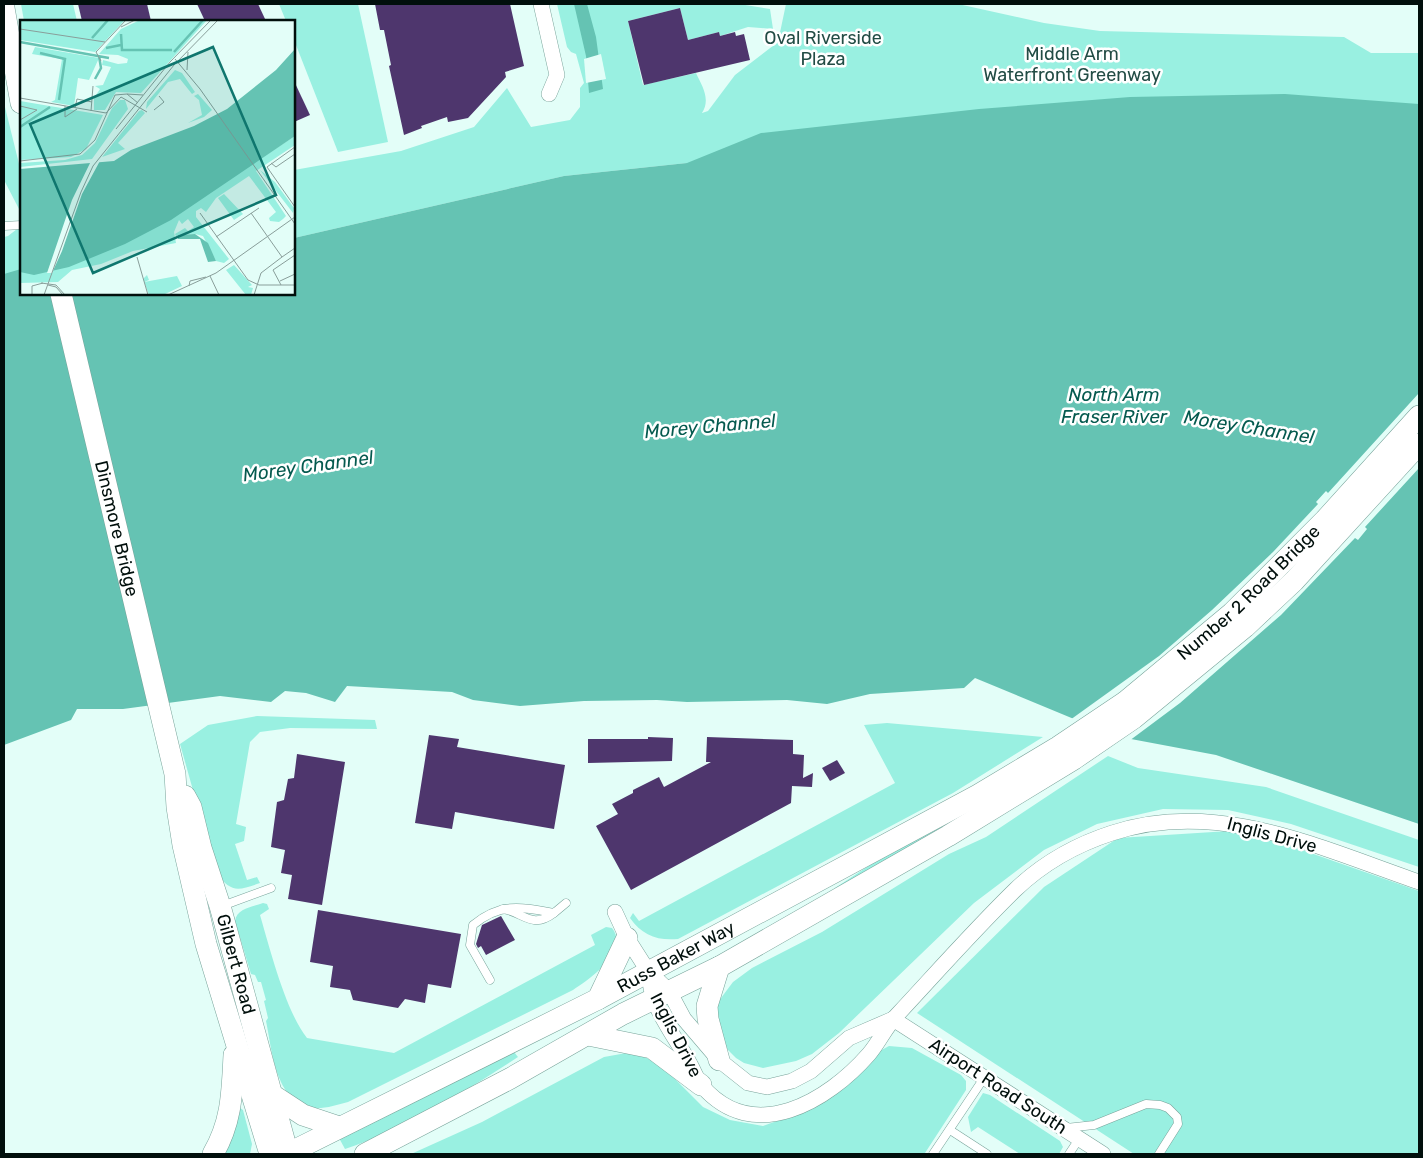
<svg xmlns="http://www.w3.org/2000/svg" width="1423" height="1158" viewBox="0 0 1423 1158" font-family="Rubik,sans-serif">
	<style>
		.green { fill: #99f0e1 }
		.water { fill: #65c3b3 }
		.pier { fill: #e3fef8 }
		.building { fill: #4e366d }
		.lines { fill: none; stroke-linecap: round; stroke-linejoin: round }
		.service-casing { stroke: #78a39a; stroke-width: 9 }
		.minor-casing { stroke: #78a39a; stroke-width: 16 }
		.secondary-casing { stroke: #78a39a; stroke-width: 22 }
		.service { stroke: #fff; stroke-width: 8 }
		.minor { stroke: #fff; stroke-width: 15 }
		.secondary { stroke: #fff; stroke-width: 21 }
		.labels { text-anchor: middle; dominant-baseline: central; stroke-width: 5; stroke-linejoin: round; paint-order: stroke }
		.park-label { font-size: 18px; fill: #224c45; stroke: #fff }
		.street-label { font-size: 18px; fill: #010f0c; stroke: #fff }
		.water-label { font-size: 19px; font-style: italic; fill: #055a4f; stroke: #fff }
		.inset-river { fill: none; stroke: #65c3b3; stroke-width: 2.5 }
		.inset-road { fill: none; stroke: #899e9a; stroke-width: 1 }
		.view { fill: #0f766e; fill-opacity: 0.15; stroke: #0f766e; stroke-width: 2.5 }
		.inset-edge { fill: none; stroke: #010f0c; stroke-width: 2.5 }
	</style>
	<rect width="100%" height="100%" fill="#e3fef8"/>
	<!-- green -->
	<g class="green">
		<polygon points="21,4 73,4 77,21 24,21"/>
		<polygon points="279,4 358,4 388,142 338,152 294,40 294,21 286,21"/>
		<path d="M557,4h182l31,5 3,20 -25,-2 -28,9 -1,-4 -31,8 -8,-32 -52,13 15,64 53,-12c6,13 15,26 6,40l6,-2 27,-36 43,-33 8,-38h172l86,19 56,8 244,6 27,16h48v110h-732l-123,13 -270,62v-68l107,-19 73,-24 33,-39 24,39 39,-7 10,-13v-19l4,-5 -8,-29 -5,-2 -4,-5z"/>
		<polygon points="4,103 21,172 21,210 19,209 4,180"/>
		<polygon points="21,226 21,272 4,276 4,237 8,236"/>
		<path d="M257,716l118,4 2,9 -87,-1 -30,4 -10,10 -14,82 10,3 -2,14 -9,3 12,36 10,-3 3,6c-23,8 -29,10 -44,-11l-36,-128 28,-19z"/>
		<path d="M887,723l156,14 -90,56 -275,146c-21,2 -36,-4 -48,-21l3,-5 6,8 256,-138 -31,-58z"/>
		<polygon points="1108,756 1138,768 1266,787 1419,840 1419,867 1291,824 1228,810 1163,809 1097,824 1044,850 974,903 839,1033 812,1054 796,1061 763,1068 744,1063 736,1058 728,1050 721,1038 715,1006 733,982 752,968 822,932 949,854 986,837"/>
		<polygon points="1004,795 837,891 835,888 890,852"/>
		<polygon points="1245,830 1419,891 1419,1154 1134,1154 917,1013 1044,887 1118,838"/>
		<path d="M263,903l4,1 2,5 -9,6c10,34 26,97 47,123l87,15 201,-108 -4,-10 15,-8 6,1c18,23 -22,51 -39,62l-225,112c-11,3 -23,7 -35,6 -38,-5 -41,-59 -47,-87l2,-3 -4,-17 2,-1 -5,-18h-3l-3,-7 -4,-1 -16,-53c2,-13 17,-14 28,-18z"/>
		<polygon points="889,1046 912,1048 961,1075 966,1081 966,1090 925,1153 921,1154 411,1154 482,1122 604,1057 632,1052 649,1059 665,1069 703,1107 730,1120 763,1126 815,1107 874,1054"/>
		<path d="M514,1052l4,5c-54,35 -112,71 -173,92l-6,-11z"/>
		<polygon points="983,1093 990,1095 1060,1141 1063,1147 1059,1154 1020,1154 978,1127 971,1132 968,1117"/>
		<polygon points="240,1108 243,1110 252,1144 250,1154 221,1154"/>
	</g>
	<!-- water -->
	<g class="water">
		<polygon points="574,4 587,4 596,37 603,89 589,93 586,56"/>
		<polygon points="1285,94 1419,104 1419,824 1216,755 1115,736 975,678 964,688 870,694 827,704 787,700 687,702 657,700 584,701 520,706 473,700 452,692 347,686 335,702 306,693 285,691 271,702 220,696 123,709 77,709 71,720 4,745 4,274 21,269 21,294 294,294 294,238 564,176 687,163 761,133 979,109 1130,97"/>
	</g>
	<!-- pier -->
	<g class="pier">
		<polygon points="601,54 606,79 586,83 584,59"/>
		<polygon points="1419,393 1419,468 1365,527 1367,529 1358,540 1355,538 1281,615 1180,703 1129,741 1114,739 1070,720 1159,656 1212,610 1273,552 1318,504 1316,502 1326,491 1328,493"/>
	</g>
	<!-- building -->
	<g class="building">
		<polygon points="78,4 147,4 151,21 82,21"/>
		<polygon points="197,4 258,4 266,21 205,21"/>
		<polygon points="375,4 510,4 524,66 505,72 506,77 468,118 448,122 447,117 421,126 422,128 404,135 389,66 391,65 384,30 380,30"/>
		<polygon points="680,8 688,40 719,32 720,36 735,32 736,36 744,34 750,60 644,85 628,21"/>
		<polygon points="294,81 310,115 294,122"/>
		<polygon points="429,735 459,739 457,747 565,765 554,829 455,812 452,829 415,823"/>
		<polygon points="648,737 673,738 672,761 588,763 588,739 648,739"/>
		<polygon points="707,737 793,740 793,754 804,755 803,778 813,773 812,787 792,786 791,803 631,890 596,826 618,814 612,804 633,793 633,790 659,777 664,787 711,762 706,762"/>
		<polygon points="297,754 345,762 322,905 288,899 292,875 281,873 285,850 271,847 277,802 284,800 288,779 294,778"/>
		<polygon points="837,760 845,773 830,781 822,768"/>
		<polygon points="318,910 461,934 451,988 428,984 425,1003 405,999 398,1008 353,1000 350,990 330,987 333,966 310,962"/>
		<polygon points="501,916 515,940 486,955 481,946 478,948 476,944 482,925"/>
	</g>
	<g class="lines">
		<!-- service casing -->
		<g class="service-casing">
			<g id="service">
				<polyline points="4,226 21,225"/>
				<polyline points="222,906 271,888"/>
				<path d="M503,909c20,3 29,21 51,4"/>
				<path d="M490,980l-20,-35 3,-20c28,-23 48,-18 81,-12l12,-10"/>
				<polyline points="1066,1128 1094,1125 1146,1104 1160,1105 1168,1108 1177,1117 1178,1124 1159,1154"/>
				<polyline points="950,1130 987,1154"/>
				<polyline points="933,1154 984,1078"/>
				<polyline points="1069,1154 1079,1139"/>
			</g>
		</g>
		<!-- minor casing -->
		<g class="minor-casing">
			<g id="minor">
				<polyline points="541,4 557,75 549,94"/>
				<polyline points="615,912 627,938 648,971 669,991 684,1019 719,1060 748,1083 767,1087 792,1081 811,1071 849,1038 893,1019"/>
				<path d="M648,971c2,10 3,20 6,29 9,23 25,43 36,64 4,7 7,16 12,22 52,60 126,15 167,-32 11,-13 17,-28 29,-40 39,-42 77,-85 117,-124 28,-27 60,-45 97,-57 105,-35 208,15 307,49"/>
				<polyline points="893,1019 1103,1154"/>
			</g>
		</g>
		<!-- secondary casing -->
		<g class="secondary-casing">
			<g id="secondary">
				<polyline points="4,8 21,103"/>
				<path id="s1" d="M61,294l114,480 2,33 6,38 23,99 64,210"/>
				<path id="s2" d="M185,796l6,11 10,41 19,58 68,248"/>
				<polyline points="719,967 707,1006 708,1019 719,1060"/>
				<polyline points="598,999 627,938"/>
				<polyline points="588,1035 652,1048 701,1085"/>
				<polyline points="271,1094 303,1115 339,1127"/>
				<path d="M213,1154c19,-33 19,-61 21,-99"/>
				<path id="s3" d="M287,1154l311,-155 380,-204 80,-48 67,-45 107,-89 93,-93 94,-104"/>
				<polyline points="365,1154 511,1078 623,1014 719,967 948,836 1074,759 1134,718 1245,627 1294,581 1419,444"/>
			</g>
		</g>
		<!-- service -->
		<use href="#service" class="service"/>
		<!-- minor -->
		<use href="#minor" class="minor"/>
		<!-- secondary -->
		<use href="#secondary" class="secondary"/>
	</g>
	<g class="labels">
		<!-- park labels -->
		<g class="park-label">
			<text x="823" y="38">Oval Riverside<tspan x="823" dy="21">Plaza</tspan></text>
			<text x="1072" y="54">Middle Arm<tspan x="1072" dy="21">Waterfront Greenway</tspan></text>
		</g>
		<!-- street labels -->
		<g class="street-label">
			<text stroke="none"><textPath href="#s1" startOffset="241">Dinsmore Bridge</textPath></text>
			<text stroke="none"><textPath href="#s3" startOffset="1118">Number 2 Road Bridge</textPath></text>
			<text transform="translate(1272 835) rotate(15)">Inglis Drive</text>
			<text stroke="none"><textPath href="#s3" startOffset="436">Russ Baker Way</textPath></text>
			<text stroke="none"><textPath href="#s2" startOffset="176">Gilbert Road</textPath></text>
			<text transform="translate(676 1035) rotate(63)">Inglis Drive</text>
			<text transform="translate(998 1086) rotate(33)">Airport Road South</text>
		</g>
		<!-- water labels -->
		<g class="water-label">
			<text x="1114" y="394">North Arm<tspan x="1114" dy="22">Fraser River</tspan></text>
			<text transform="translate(710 426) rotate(-5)">Morey Channel</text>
			<text transform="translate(1249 427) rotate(9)">Morey Channel</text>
			<text transform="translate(308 466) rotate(-8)">Morey Channel</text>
		</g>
	</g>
	<!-- overview -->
	<g transform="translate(20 20)">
		<rect width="275" height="275" fill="#e3fef8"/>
		<path d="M0,0h105l-30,32 -75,-12zM120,0h67l-66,73 -25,-1 -11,18h-11v-12l6,-9 -5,-3 8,-1 8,-18 -9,-2 1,-5 15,4 9,-1 1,-4 -10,-4 -19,-1 22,-25zM15,27l64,11 -10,22 -11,-2 -4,28 -23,-4 4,-2 7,-41 -30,-5zM155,50l7,3 13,19 -3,2 -12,-15 -12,3 -22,27 1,-7zM178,74l14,16 -8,7 -16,6 14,-8 -3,-15 -5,-4zM100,80h5l3,9 -36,50 -72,8v-4l45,-3 17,-5 13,-12 17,-35zM0,81l83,14 -17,34 -15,8 -51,3zM119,91l3,-1 3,3 -27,30 7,6 -23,8zM275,116v9l-39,26 30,45 -3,3 -4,3 -9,-1 -1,-3 7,-6 -27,-36 -33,22 -10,14 -5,-4 -5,3v6l33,42 -5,4 -8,-2 -13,-25 -8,-2 -19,2 -1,-2 10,-6 3,3 6,-4 -6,-8 -6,5 -3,-4 -5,12 2,11 -43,8 -32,13 -29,6 -14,12 -38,1v-15l159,-56zM240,150l15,12 19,26 -1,5zM204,174l19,20 -9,6 -16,-22zM214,245l18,20 -4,2 5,1 -2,7h-5l-20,-25zM127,255l2,5 -5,2 33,-6 5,10 -19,9h-14l-6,-16z" fill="#99f0e1"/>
		<path d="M275,29v87l-124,84 -46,24 -56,23 -35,8 -14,-3v-103l94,-8 17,-11 63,-24 33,-17 49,-39zM175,214l13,9 8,18 -8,1 -8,-23h-22v-4z" fill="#65c3b3"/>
		<path d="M72,139h9l-19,35 -20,57 -10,22h-5l25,-73z" fill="#e3fef8"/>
		<path class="inset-river" d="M101,14l1,16h50M72,18l16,-18M0,22l89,16M86,28l15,-3M154,32l29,-32M20,33l25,6 -6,41M75,59l6,-11 -2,-12M0,107l30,-20"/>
		<path class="inset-road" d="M101,7l14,-7M0,9l85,13M155,39l25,30 95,135M81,41l-5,-9 30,-32M167,50l1,-18M107,74l16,1M0,78l86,15M0,86l17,4 -17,10M45,86v11l12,-8M55,88l2,-9 15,3M134,90l10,-8 -5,-6M71,91l2,-25M86,93l15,-16 26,15M96,109l54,-67 41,-42M275,127l-28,20 28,40M0,141l60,-7 15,-14 20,-45 12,-1 11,9M251,143l5,4 19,-13M180,193l48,67 11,5h35M231,193l31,44 -21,16 -7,22M196,217l43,-29M117,237l11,38M262,237l13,-9M190,256l9,19M260,261l15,-7M21,263l15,2 9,10M28,265l8,2 7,8M261,265l-8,-15 22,-15M169,266l1,-5 16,-4M12,275v-9l11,-3M24,275l37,-103 12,-26 81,-101 44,-45M148,275l48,-22 79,-56"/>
		<path class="view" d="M193,27l63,148 -183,78 -63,-149z"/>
		<rect width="275" height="275" class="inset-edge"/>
	</g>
	<!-- border -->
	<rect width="1423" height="1158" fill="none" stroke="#010f0c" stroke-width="10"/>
</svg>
